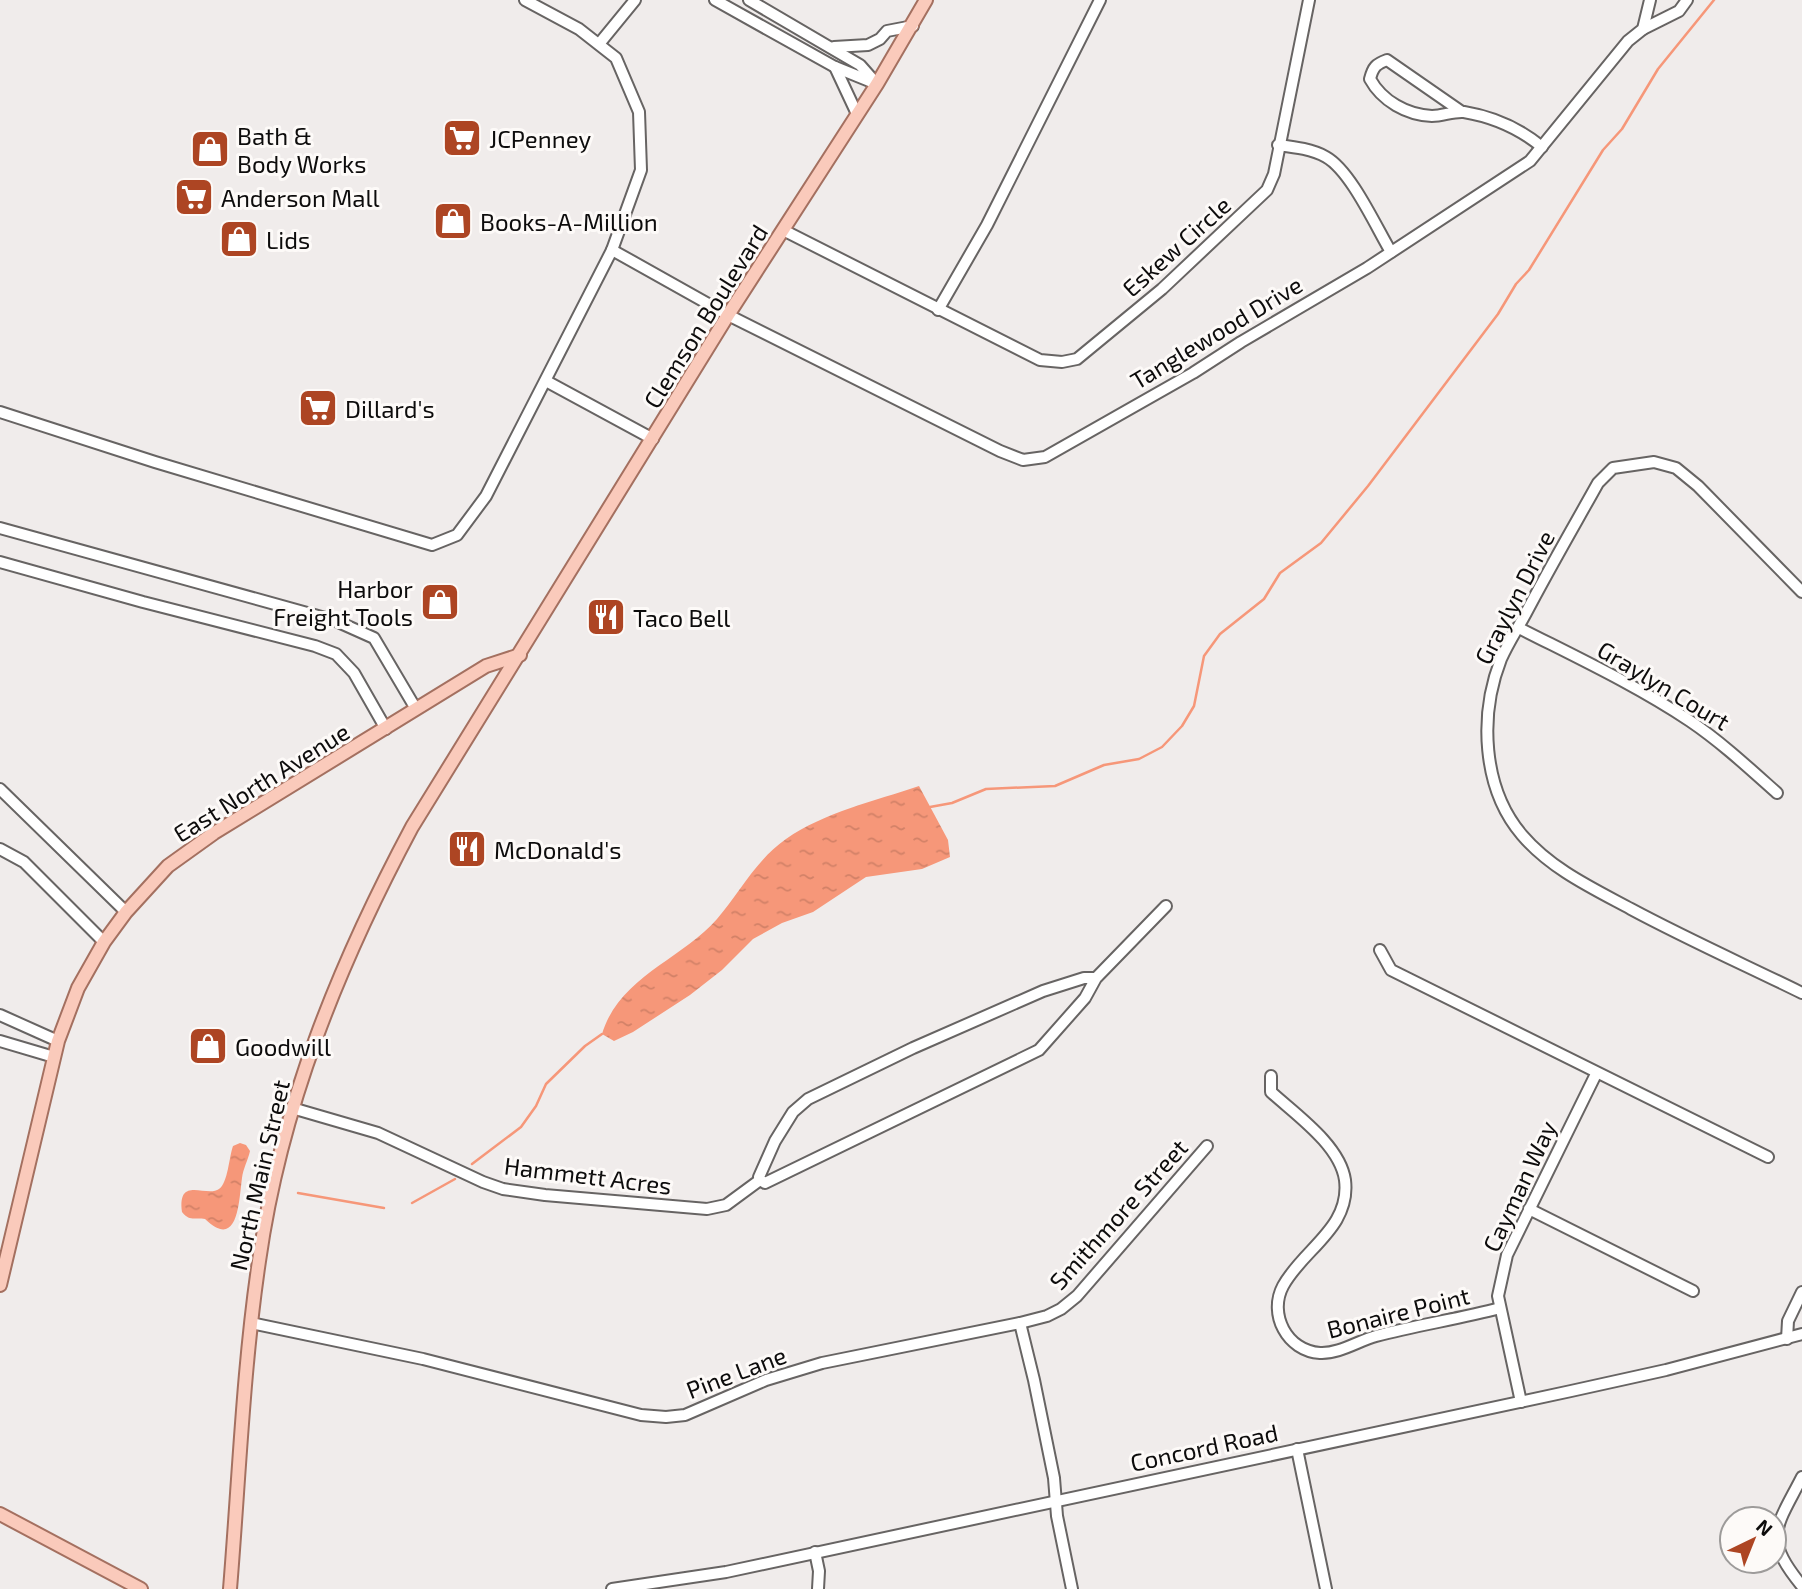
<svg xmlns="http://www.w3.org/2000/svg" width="1802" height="1589" viewBox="0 0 1802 1589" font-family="'Exo 2',sans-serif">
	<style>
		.water { fill: url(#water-ripples) }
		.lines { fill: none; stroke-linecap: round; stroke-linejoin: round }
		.stream { stroke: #f69779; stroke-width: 2.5 }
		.minor-casing { stroke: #676463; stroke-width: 14 }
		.major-casing { stroke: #a47060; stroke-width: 16 }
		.minor { stroke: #fff; stroke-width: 10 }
		.major { stroke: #facabb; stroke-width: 12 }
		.labels { text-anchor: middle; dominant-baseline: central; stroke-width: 6; stroke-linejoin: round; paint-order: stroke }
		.poi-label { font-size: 24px; fill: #0d0c0c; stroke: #fdfaf8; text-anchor: start }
		.street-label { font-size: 24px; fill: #0d0c0c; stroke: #fdfaf8 }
	</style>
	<defs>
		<pattern id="water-ripples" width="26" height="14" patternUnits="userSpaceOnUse" patternTransform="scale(1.75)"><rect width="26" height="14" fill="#f69779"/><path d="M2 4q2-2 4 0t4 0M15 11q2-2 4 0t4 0" fill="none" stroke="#d28167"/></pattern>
	</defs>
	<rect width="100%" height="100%" fill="#f0eceb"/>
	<!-- water -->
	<g class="water">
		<path d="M919,786l29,54 2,17 -28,12 -56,8 -53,35 -31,11 -29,16 -31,31 -32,25 -57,37 -19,9 -12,-7c17,-57 79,-74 115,-115 23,-27 39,-59 69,-80 39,-27 89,-38 133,-53z"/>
		<path d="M240,1143l6,2 4,6c-2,9 -7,18 -8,27 -3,20 -3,74 -37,41 -11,-2 -15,3 -23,-7 -5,-37 25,-14 37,-23 9,-6 10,-32 14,-43z"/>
	</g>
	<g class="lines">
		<!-- stream -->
		<g class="stream">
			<polyline points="930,807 952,803 986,789 1055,786 1104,765 1139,759 1162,747 1182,726 1194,706 1204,656 1220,634 1264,599 1280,573 1321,543 1368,486 1498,314 1516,284 1529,270 1603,150 1622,129 1658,69 1714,0"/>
			<polyline points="472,1164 521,1127 536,1106 546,1084 585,1046 602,1034"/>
			<polyline points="298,1193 384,1208"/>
			<polyline points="412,1203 455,1179"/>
		</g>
		<!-- minor casing -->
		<g class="minor-casing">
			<g id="minor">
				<polyline points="715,0 835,67 877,84"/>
				<polyline points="749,0 860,65 875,82"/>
				<polyline points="1643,29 1679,11 1687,0"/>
				<polyline points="599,44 635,0"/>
				<polyline points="834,47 868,45 880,39 887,31 913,26"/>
				<polyline points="835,67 857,114"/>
				<path d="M1462,112l-75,-52c-11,4 -14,7 -17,19 12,22 37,36 62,37 11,0 21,-5 32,-4 30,5 55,16 78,35"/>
				<path d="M1278,145c16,2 34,4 48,12 25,14 50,70 65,95"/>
				<polyline points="783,230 1040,360 1062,362 1077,359 1162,289 1267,190 1274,174 1309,0"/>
				<polyline points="612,250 728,315 1000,451 1023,460 1045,457 1193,373 1241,342 1367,268 1530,161 1628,41 1643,29 1650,0"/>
				<polyline points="938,310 987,225 1100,0"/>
				<polyline points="546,381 653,439"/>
				<polyline points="0,412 155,462 432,545 457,535 486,496 612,250 641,170 639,112 616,58 579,29 525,0"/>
				<polyline points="0,528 336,621 374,638 416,709"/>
				<polyline points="0,562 143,602 315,646 336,654 354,673 386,729"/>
				<path d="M1802,592l-104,-106 -22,-18 -22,-6 -41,6 -15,15c-24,43 -49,86 -72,130 -8,15 -18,30 -25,46 -22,56 -19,129 21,176 29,34 70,53 109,74 56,30 114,56 171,84"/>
				<path d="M1519,628c57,29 117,57 171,93 31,21 59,47 87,72"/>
				<polyline points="0,789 126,912"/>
				<polyline points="0,849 24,862 104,942"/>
				<polyline points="1380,950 1391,970 1768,1157"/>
				<polyline points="1096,978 1084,978 1043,991 913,1048 808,1099 793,1112 775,1141 759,1177 760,1180 765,1183 1039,1050 1085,998 1096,978 1166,906"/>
				<polyline points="0,1015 58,1041"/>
				<polyline points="0,1041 54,1057"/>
				<path d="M1271,1076v16c24,22 69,53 74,88 6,48 -42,69 -62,106 -15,28 4,65 37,67 19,1 38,-12 56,-17 41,-11 83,-17 124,-28"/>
				<polyline points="292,1108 378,1133 483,1182 503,1189 545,1195 707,1209 726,1205 760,1180"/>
				<polyline points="1529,1209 1693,1291"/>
				<polyline points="251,1323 423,1359 641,1415 666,1417 685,1415 766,1380 822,1363 1020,1323 1047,1316 1061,1309 1077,1296 1207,1146"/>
				<polyline points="1020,1323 1034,1380 1054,1478 1057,1516 1072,1589"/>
				<polyline points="1787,1339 1788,1321 1802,1292"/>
				<polyline points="1521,1402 1498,1296 1507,1255 1596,1074"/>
				<polyline points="1297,1449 1326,1589"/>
				<path d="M1802,1477c-26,51 -40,60 0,109"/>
				<polyline points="815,1552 819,1571 818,1589"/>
				<polyline points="612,1589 726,1572 1571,1391 1666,1370 1802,1334"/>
			</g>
		</g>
		<!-- major casing -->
		<g class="major-casing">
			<g id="major">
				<polyline points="0,1285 58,1041 78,988 104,942 126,912 168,866 214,833 486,666 520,655"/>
				<polyline points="0,1514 141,1589"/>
				<path d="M230,1589c9,-109 13,-220 29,-328 22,-155 80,-297 153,-434l316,-512 149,-231 49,-84"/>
			</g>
		</g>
		<!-- minor -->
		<use href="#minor" class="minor"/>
		<!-- major -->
		<use href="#major" class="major"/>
	</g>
	<!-- icons -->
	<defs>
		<g id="supermarket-square" transform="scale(2.0125)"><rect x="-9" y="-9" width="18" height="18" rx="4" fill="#ad4523" stroke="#fdfaf8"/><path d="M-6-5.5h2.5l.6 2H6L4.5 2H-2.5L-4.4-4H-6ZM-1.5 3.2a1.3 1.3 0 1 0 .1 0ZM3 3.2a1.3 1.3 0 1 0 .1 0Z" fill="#fff"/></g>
		<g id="shop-square" transform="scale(2.0125)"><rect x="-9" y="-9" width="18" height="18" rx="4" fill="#ad4523" stroke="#fdfaf8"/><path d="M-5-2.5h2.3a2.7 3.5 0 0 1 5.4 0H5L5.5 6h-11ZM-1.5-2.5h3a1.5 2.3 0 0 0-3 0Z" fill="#fff"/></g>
		<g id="restaurant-square" transform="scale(2.0125)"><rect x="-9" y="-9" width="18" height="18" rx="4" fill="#ad4523" stroke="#fdfaf8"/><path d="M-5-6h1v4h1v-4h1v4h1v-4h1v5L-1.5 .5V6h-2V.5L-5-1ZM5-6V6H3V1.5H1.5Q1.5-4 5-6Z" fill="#fff"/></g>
	</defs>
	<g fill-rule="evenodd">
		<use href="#supermarket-square" x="462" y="138"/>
		<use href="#shop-square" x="210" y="149"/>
		<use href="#supermarket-square" x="194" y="197"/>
		<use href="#shop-square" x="453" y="221"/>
		<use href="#shop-square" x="239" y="239"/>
		<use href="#supermarket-square" x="318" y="408"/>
		<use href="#shop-square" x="440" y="602"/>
		<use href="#restaurant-square" x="606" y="617"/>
		<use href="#restaurant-square" x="467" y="849"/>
		<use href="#shop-square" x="208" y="1046"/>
	</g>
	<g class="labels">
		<!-- poi labels -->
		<g class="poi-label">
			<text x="237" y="135">Bath &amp;<tspan x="237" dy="28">Body Works</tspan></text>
			<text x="489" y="138">JCPenney</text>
			<text x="221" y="197">Anderson Mall</text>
			<text x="480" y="221">Books-A-Million</text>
			<text x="266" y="239">Lids</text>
			<text x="345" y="408">Dillard's</text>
			<text x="413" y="588" text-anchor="end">Harbor<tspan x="413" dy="28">Freight Tools</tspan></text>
			<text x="633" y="617">Taco Bell</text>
			<text x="494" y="849">McDonald's</text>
			<text x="235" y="1046">Goodwill</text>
		</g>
		<!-- street labels -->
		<g class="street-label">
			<text transform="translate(1176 246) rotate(-42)">Eskew Circle</text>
			<text transform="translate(705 316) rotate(-58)">Clemson Boulevard</text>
			<text transform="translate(1216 332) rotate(-31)">Tanglewood Drive</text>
			<text transform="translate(1514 597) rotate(-63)">Graylyn Drive</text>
			<text transform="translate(1664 685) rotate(31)">Graylyn Court</text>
			<text transform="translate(261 782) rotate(-32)">East North Avenue</text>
			<text transform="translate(259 1175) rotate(-77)">North Main Street</text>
			<text transform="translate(588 1175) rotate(7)">Hammett Acres</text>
			<text transform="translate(1519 1186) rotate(-65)">Cayman Way</text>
			<text transform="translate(1118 1214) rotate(-48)">Smithmore Street</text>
			<text transform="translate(1398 1312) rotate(-14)">Bonaire Point</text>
			<text transform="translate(736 1372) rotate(-21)">Pine Lane</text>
			<text transform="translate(1204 1447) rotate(-12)">Concord Road</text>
		</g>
	</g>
	<!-- north arrow -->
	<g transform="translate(1753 1540) rotate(43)"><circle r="33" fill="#fdfaf8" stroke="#9d9b9a" stroke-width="2"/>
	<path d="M0-5L12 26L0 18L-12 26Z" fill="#ad4523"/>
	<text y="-10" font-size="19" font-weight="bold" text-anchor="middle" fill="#0d0c0c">N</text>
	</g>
</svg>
